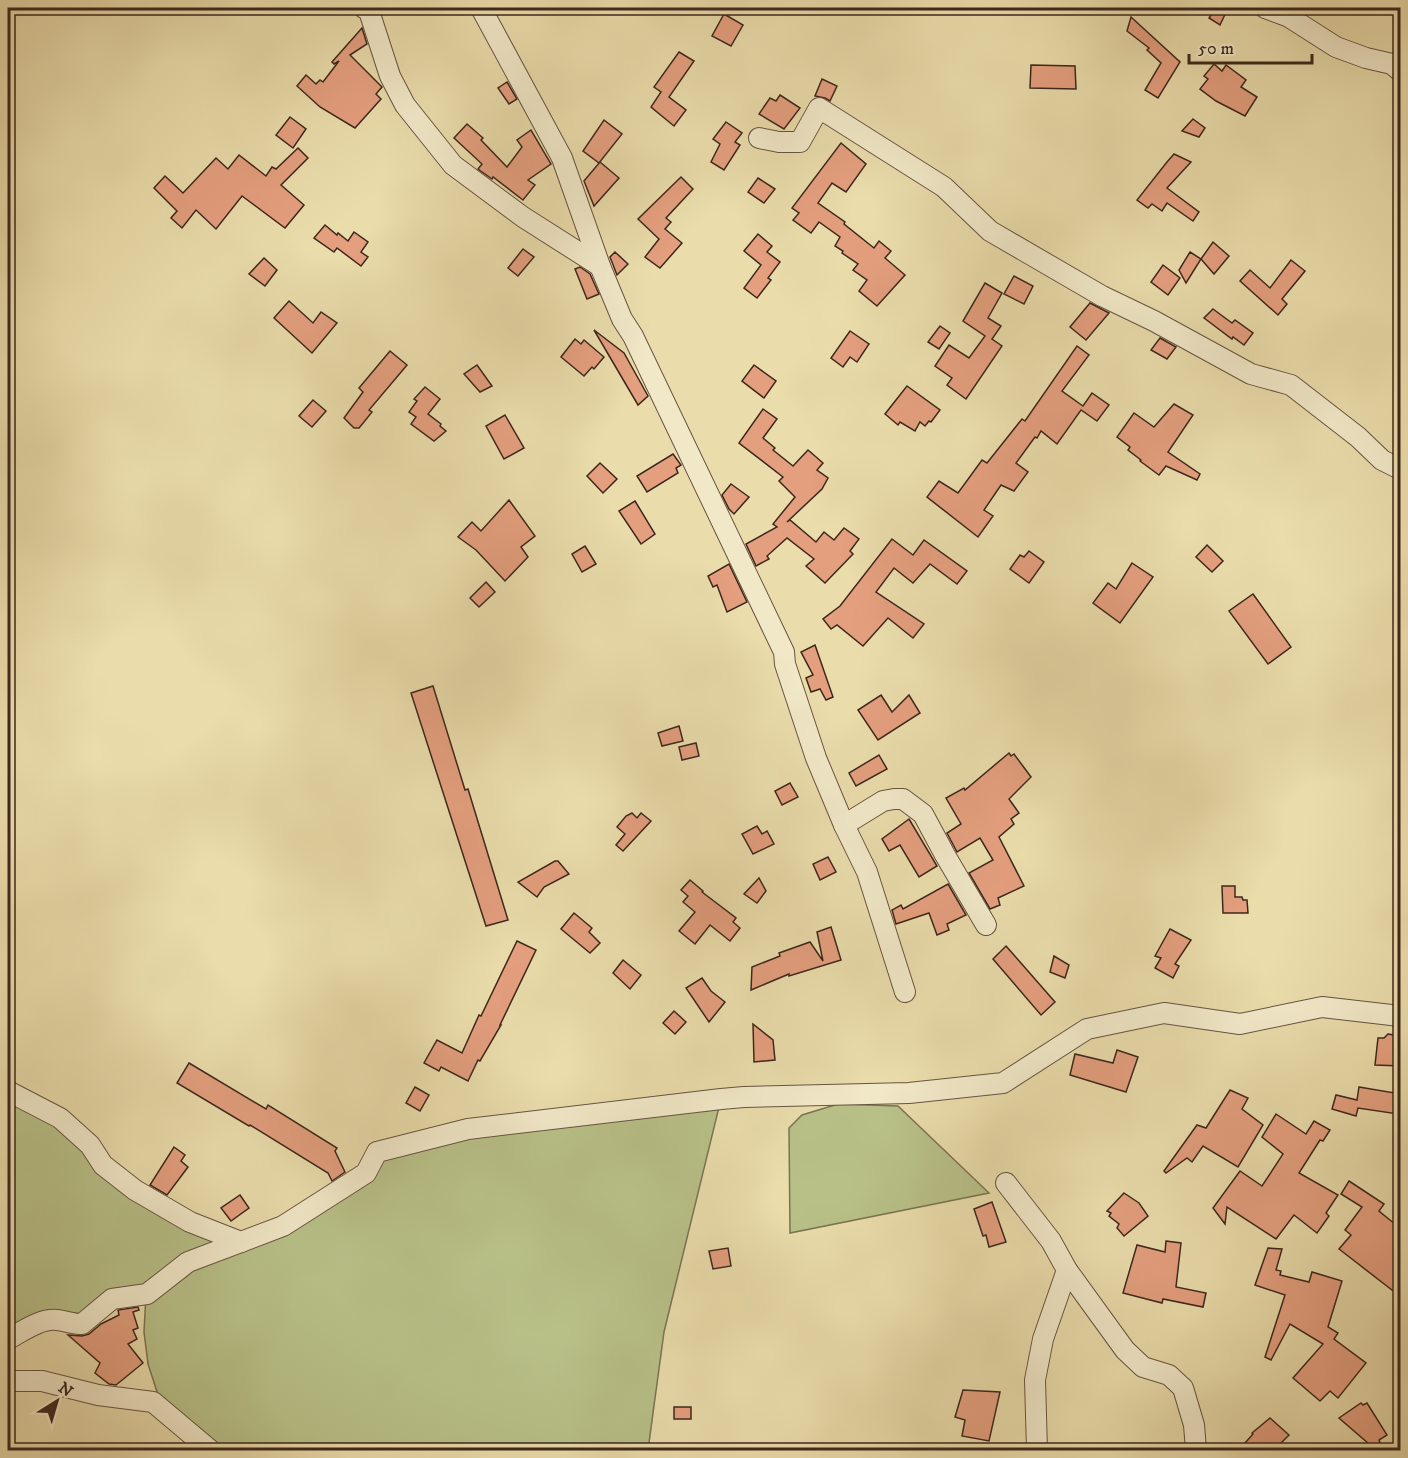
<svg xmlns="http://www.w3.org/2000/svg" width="1408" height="1458" viewBox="0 0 1408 1458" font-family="'IM FELL DW Pica',serif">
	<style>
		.green { fill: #b8c088; stroke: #7a7452; stroke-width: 1.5 }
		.building { fill: #e49f7e; stroke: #3d271d; stroke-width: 1.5 }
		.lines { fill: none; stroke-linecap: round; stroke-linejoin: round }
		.minor-casing { stroke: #685440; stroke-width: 22 }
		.minor { stroke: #f1e8c8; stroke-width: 20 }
	</style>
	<rect width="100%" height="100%" fill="#eadcab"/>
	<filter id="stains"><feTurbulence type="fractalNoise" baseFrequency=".00333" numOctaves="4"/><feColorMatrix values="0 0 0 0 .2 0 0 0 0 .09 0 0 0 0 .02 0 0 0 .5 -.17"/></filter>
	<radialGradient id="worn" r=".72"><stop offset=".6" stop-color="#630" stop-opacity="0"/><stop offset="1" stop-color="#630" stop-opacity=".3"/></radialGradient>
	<!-- green -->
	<g class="green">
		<polygon points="8,1091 60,1118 116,1175 241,1242 283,1226 377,1152 721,1099 664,1332 648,1450 211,1450 162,1407 148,1364 144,1332 146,1294 82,1324 44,1320 8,1339"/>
		<polygon points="838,1104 898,1106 989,1193 790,1233 789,1128 802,1115"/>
	</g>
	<!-- building -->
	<g class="building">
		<polygon points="1216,8 1228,8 1220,25 1209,18"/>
		<polygon points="724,14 743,25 731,46 712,36"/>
		<polygon points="1131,17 1180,62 1158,98 1145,90 1161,63 1147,50 1149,48 1127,31"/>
		<polygon points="362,28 367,44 350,55 382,87 376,94 381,99 355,128 320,107 297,86 306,75 316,84 320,80 323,82 339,61 334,64 332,62"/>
		<polygon points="679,52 694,61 669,97 686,110 674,126 651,107 661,92 654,87"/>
		<polygon points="1214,64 1222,71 1226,65 1246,80 1241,87 1257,97 1245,116 1216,101 1200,89 1208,79 1204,76"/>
		<polygon points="1031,65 1075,66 1076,89 1030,88"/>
		<polygon points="822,79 837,86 830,101 825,98 815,96"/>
		<polygon points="507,82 517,99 509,104 498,88"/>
		<polygon points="780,95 800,108 784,129 759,114 770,98 776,101"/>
		<polygon points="290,117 306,129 293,148 276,135"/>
		<polygon points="1193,119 1205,128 1199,137 1182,131"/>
		<polygon points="604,120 622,134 599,163 583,151"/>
		<polygon points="726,122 742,133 735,142 740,145 724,170 711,162 720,144 713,139"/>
		<polygon points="467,124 483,138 481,140 507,167 522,147 517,140 531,130 551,164 528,180 535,185 523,200 493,177 492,179 478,169 482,164 454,138"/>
		<polygon points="841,143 866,164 846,192 832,183 818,203 845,222 844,224 874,248 879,241 891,251 885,258 905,275 877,306 859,291 867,280 853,270 858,264 842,253 843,251 835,246 840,237 819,222 811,233 793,220 799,213 792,208"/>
		<polygon points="298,148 308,158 281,185 304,205 285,228 242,196 216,229 196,210 182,228 171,218 177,211 154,188 165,176 183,193 216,158 228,169 239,155 266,176 272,167 276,169"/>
		<polygon points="1174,154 1191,162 1167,188 1199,212 1193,221 1167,203 1162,211 1152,204 1148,208 1137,200 1167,162"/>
		<polygon points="600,162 619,178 594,206 584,181"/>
		<polygon points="681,177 693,189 666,218 671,222 665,229 682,243 660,268 645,257 659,239 638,219"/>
		<polygon points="758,178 775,189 764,203 748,192"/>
		<polygon points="325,225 337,235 338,233 348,241 354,232 368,242 361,252 368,257 361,266 337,248 334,252 314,238"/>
		<polygon points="758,234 772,246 767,252 780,262 768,278 771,280 757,298 744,288 761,265 744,251"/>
		<polygon points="1213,242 1229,256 1214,274 1201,259"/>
		<polygon points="523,249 534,257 518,276 508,268"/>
		<polygon points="615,252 628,264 617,275 610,257"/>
		<polygon points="1190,252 1201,259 1186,283 1179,270"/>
		<polygon points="264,258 277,270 265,286 249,274"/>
		<polygon points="1291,260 1305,271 1282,299 1287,304 1278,315 1240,281 1250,270 1270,288"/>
		<polygon points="1163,265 1180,278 1168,295 1151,282"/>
		<polygon points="580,267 590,274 599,294 587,299 575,269"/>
		<polygon points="1014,276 1033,286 1024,304 1004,294"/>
		<polygon points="985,283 1002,293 988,318 1001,326 992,339 1002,346 966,399 947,385 952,378 935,366 949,345 969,358 985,336 963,321"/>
		<polygon points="289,301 313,323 321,312 337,323 312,353 274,318"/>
		<polygon points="1090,303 1109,313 1086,340 1070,327"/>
		<polygon points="1213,309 1232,323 1235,320 1253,333 1244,345 1233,337 1232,339 1204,318"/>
		<polygon points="940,326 950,333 939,349 928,342"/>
		<polygon points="594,330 624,353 648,396 638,405"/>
		<polygon points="850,331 869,344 857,362 850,357 843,367 831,358"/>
		<polygon points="1160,338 1176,347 1167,359 1151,350"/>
		<polygon points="575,339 581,344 584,340 604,357 594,369 592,367 584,376 561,357"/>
		<polygon points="1077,346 1089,355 1062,391 1083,406 1092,393 1109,405 1097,421 1081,410 1057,444 1041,431 1037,438 1035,437 1016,463 1028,472 1014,491 1001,485 984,510 993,516 978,537 927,497 939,481 958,493 982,460 987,463 1022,419 1025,421"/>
		<polygon points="390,351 407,365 369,410 372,412 364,422 359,428 354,428 344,418 363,392 359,388"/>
		<polygon points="477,365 492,386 480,392 464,374"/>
		<polygon points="754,365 776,381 764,398 742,381"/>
		<polygon points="907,386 940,410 931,422 929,421 925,426 920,422 915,431 900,422 898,425 885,414"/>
		<polygon points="425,387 440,399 428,414 441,424 440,426 446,431 434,441 411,424 416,417 409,412 417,401 414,399"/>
		<polygon points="313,400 326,411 312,427 299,416"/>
		<polygon points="1174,404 1193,415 1168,452 1200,474 1197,480 1166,466 1159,475 1140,461 1141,460 1128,450 1130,447 1117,437 1134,413 1154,427"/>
		<polygon points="763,409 777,419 763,438 775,448 773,450 793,466 808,450 823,463 817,470 828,478 822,489 787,522 790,520 816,542 824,532 834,540 844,528 859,539 850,551 853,554 825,583 806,566 814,559 787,538 767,556 769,559 756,566 746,544 777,527 773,524 795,497 779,481 783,477 739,443"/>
		<polygon points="505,415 524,448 504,459 486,426"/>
		<polygon points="673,454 681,465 676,468 678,473 647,492 637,476"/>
		<polygon points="600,463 617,479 603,493 587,476"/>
		<polygon points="731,484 749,497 734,514 729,509 722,495"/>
		<polygon points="509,500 535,536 521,547 528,557 505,581 476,550 458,537 472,522 481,531"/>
		<polygon points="635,501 655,534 641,544 619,511"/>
		<polygon points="892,539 913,555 924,540 967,571 957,584 930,564 913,583 894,568 876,592 924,624 913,638 888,618 863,646 837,625 831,629 823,619 840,606"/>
		<polygon points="1207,545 1223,561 1212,572 1196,557"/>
		<polygon points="585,546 596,564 582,572 572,554"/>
		<polygon points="1029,551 1044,562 1029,583 1010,569 1020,555 1024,557"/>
		<polygon points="1132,563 1153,577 1120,623 1093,603 1108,583 1116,589"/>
		<polygon points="729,564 747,602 727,612 717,585 713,587 708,576"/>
		<polygon points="486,582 495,592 479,607 470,598"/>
		<polygon points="1253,594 1291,647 1268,664 1229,611"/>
		<polygon points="815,645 833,697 826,700 820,689 811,692 806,678 813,675 801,652"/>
		<polygon points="433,686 465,790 468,789 508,920 486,926 411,693"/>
		<polygon points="881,695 892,712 909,695 920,713 878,740 858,710"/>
		<polygon points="679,726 683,741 662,746 658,733"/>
		<polygon points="696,743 699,756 682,760 679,747"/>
		<polygon points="1009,753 1011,756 1014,754 1031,777 1009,799 1019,813 1011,819 1014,824 999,837 1024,886 998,898 1000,905 990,909 969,873 993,860 980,838 957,852 947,833 961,824 946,798 964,788 965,790"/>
		<polygon points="879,755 887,769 856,786 849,773"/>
		<polygon points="790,783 798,797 782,805 775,791"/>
		<polygon points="632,813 637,818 641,813 651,821 623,851 616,845 625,834 617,827 626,816"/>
		<polygon points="909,819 937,866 919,877 900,845 889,851 882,839"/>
		<polygon points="757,826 762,834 767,831 774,844 753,854 742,834"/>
		<polygon points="828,857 836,872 820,880 813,864"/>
		<polygon points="555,861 558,861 569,874 544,887 537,897 518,882"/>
		<polygon points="759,878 766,891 757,903 744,894"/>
		<polygon points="690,880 703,891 702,892 736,918 733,922 740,928 730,941 710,925 695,944 679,931 695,912 683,902 688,896 681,890"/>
		<polygon points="948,884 966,915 947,924 949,930 937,935 929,913 896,924 892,910 901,905 903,909"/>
		<polygon points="1222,886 1235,886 1235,897 1242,897 1243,900 1247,900 1248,913 1223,913"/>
		<polygon points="574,913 592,928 589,932 600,943 590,953 561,929"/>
		<polygon points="831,927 841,960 789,976 789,974 751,990 752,967 780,956 779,953 810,942 823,961 817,932"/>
		<polygon points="1170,929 1191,940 1175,964 1179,966 1173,978 1155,968 1161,958 1155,956"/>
		<polygon points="517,941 536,950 500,1025 501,1025 480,1061 478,1060 468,1081 441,1067 439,1071 424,1063 437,1040 462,1053 479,1015 481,1016"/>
		<polygon points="1006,946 1055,1002 1041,1015 993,959"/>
		<polygon points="1054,956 1069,965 1065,978 1050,972"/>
		<polygon points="623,960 641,975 630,989 613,973"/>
		<polygon points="702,978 711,991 725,1002 709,1022 686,988"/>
		<polygon points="674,1011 686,1022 675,1034 663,1023"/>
		<polygon points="753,1024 773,1040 775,1060 754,1062"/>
		<polygon points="1388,1034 1399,1036 1401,1066 1375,1065 1378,1038 1384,1038"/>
		<polygon points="1117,1050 1138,1057 1126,1092 1070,1075 1075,1054 1113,1063"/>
		<polygon points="189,1063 266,1109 268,1105 337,1148 335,1151 345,1172 332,1181 328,1173 250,1125 249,1126 177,1083"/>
		<polygon points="415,1087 429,1095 420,1111 406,1103"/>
		<polygon points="1359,1087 1401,1094 1398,1114 1358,1108 1356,1116 1332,1109 1336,1095 1357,1100"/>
		<polygon points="1230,1090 1248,1098 1242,1109 1263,1125 1238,1167 1203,1146 1192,1162 1187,1158 1166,1173 1164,1171 1197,1125 1206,1128"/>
		<polygon points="1276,1114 1306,1134 1314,1121 1330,1130 1323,1141 1320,1140 1299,1173 1338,1195 1326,1213 1329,1216 1317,1233 1294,1215 1276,1239 1227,1207 1225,1224 1213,1208 1240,1171 1262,1186 1283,1154 1262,1137"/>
		<polygon points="174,1147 185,1155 181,1161 188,1167 167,1195 150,1185"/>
		<polygon points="1349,1181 1384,1204 1379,1211 1401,1229 1401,1297 1339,1249 1351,1235 1345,1230 1362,1207 1341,1194"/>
		<polygon points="1124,1193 1139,1203 1148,1216 1124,1236 1117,1228 1119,1224 1109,1216 1111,1213 1107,1211"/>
		<polygon points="240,1195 249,1208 231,1221 221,1208"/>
		<polygon points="992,1202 1006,1242 989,1247 986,1235 983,1236 974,1209"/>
		<polygon points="1166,1241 1181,1243 1176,1287 1206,1293 1203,1307 1163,1299 1162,1303 1123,1293 1137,1245 1165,1252"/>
		<polygon points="728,1248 731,1266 713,1269 709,1251"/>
		<polygon points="1268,1248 1282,1249 1276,1270 1281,1271 1280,1275 1309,1282 1312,1272 1342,1281 1328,1327 1338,1333 1334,1339 1366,1363 1338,1398 1330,1391 1320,1401 1293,1378 1323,1344 1290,1324 1271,1360 1265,1357 1285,1295 1255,1285"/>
		<polygon points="138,1307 139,1310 133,1312 138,1328 133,1330 137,1339 128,1344 143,1363 116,1385 109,1384 95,1373 100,1363 68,1335 82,1336 89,1334 101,1324 119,1315 118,1310"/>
		<polygon points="963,1390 1000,1392 989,1441 962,1436 965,1420 955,1417"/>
		<polygon points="1361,1403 1363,1405 1367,1403 1387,1435 1379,1440 1383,1450 1376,1450 1339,1418"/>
		<rect x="674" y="1407" width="17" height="12"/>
		<polygon points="1270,1418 1289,1435 1274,1450 1270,1450 1264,1445 1257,1450 1253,1450 1245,1443 1253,1434 1252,1433"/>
	</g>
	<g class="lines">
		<!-- minor casing -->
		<g class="minor-casing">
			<g id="minor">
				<polyline points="364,8 369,11 390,76 405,105 453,165 523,217 600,266"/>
				<polyline points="481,8 562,158 600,266 622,319 633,336 784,652 785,664 816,758 844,825 867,872 905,992"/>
				<polyline points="1265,8 1289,17 1336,47 1366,58 1392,64 1400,71"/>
				<polyline points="759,138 779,142 800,142 819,108 944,187 990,231 1102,296 1154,321 1251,374 1291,385 1358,437 1382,460 1396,467 1400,467"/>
				<polyline points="844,825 883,801 894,799 903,799 923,814 945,855 986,925"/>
				<polyline points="8,1091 60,1118 90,1145 103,1165 135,1190 190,1222 241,1242"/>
				<polyline points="1006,1183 1051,1241 1067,1270 1125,1350 1143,1367 1169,1375 1183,1388 1194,1425 1196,1450"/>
				<path d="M8,1339c14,-7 32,-21 49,-19 9,1 16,4 25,4l30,-25 35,-5 41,-32 95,-36 83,-53 11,-21 91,-23 253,-30 23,-2 165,-4 94,-10 84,-54 77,-16 76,11 82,-17 78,9"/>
				<polyline points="8,1381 42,1381 98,1395 153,1402 210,1450"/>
				<polyline points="1037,1450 1035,1380 1043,1339 1067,1270"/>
			</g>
		</g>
		<!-- minor -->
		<use href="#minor" class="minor"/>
	</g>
	<!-- margin -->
	<rect width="1408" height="1458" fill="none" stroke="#eadcab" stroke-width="30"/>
	<rect x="9" y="9" width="1390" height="1440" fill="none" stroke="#3d271d" stroke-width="3"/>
	<rect x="15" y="15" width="1378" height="1428" fill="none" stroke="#3d271d" stroke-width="1.5"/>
	<!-- north arrow -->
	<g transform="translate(57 1401) rotate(37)" stroke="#f1e8c8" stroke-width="4.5" paint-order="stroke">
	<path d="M0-4.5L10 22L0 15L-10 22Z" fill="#3d271d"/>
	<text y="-9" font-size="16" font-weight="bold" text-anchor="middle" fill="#3d271d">N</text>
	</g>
	<!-- scale -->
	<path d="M1189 54v9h123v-9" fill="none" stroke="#3d271d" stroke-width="3"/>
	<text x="1198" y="54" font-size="18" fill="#3d271d" stroke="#f1e8c8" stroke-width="4.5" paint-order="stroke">50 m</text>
	<rect width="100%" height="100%" filter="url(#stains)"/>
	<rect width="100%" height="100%" fill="url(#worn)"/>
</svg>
